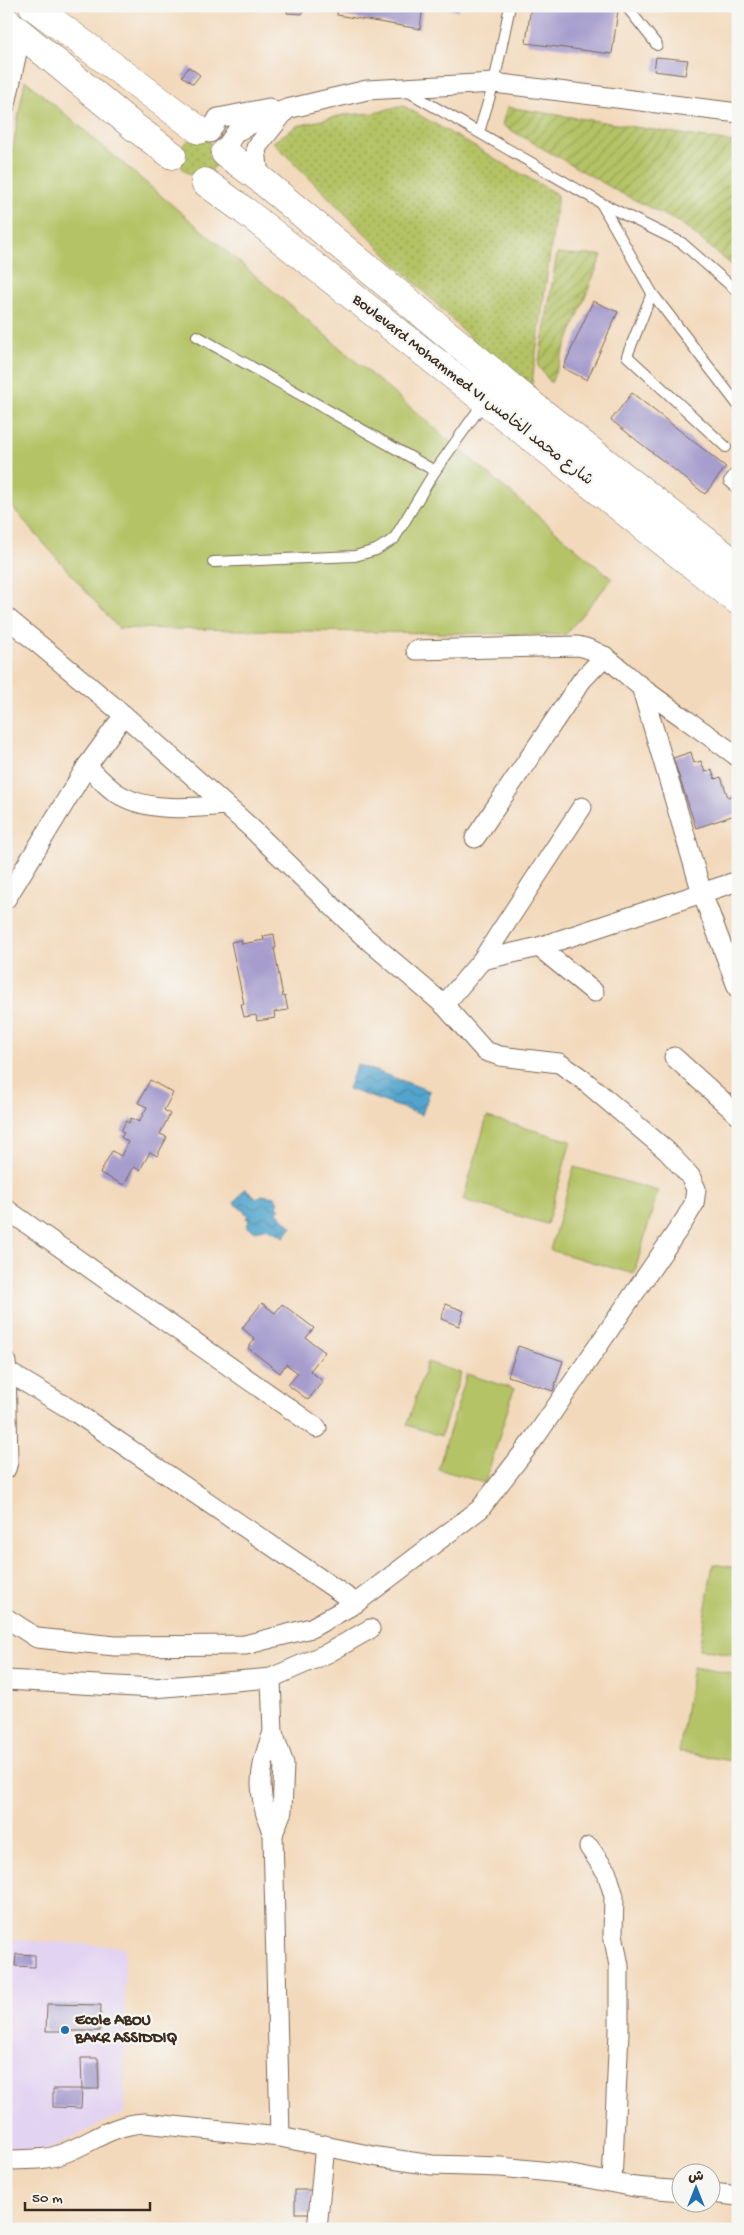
<svg xmlns="http://www.w3.org/2000/svg" width="744" height="2235" viewBox="0 0 744 2235" font-family="'Gochi Hand','Playpen Sans Arabic',sans-serif">
	<style>
		.built { fill: #e3d3f2 }
		.grass { fill: #b4c365; stroke: #787642 }
		.park { fill: url(#park-dots); stroke: #787642 }
		.garden { fill: url(#garden-furrows); stroke: #787642 }
		.water { fill: url(#water-waves); stroke: #466776 }
		.building { fill: #a69dcd }
		.lines { fill: none; stroke-linecap: round; stroke-linejoin: round }
		.service-casing { stroke: #7b6755; stroke-width: 12 }
		.minor-casing { stroke: #7b6755; stroke-width: 21 }
		.primary-casing { stroke: #7b6755; stroke-width: 29 }
		.service { stroke: #fff; stroke-width: 10 }
		.minor { stroke: #fff; stroke-width: 19 }
		.primary { stroke: #fff; stroke-width: 28 }
		.poi-dot { fill: #1f6fb2; stroke: #f6f6f2; stroke-width: 2 }
		.labels { text-anchor: middle; dominant-baseline: central; stroke-width: 4.5; stroke-linejoin: round; paint-order: stroke }
		.street-label { font-size: 16px; fill: #3b2a1e; stroke: #f6f6f2 }
		.poi-label { font-size: 16px; font-weight: bold; fill: #3b2a1e; stroke: #f6f6f2; text-anchor: start }
	</style>
	<defs>
		<pattern id="park-dots" width="8" height="8" patternUnits="userSpaceOnUse" patternTransform="scale(1.25)"><rect width="8" height="8" fill="#b4c365"/><path d="M2 2h.1M6 6h.1" fill="none" stroke="#949f53" stroke-width="1.8" stroke-linecap="round"/></pattern>
		<pattern id="garden-furrows" width="10" height="10" patternUnits="userSpaceOnUse" patternTransform="scale(1.25)"><rect width="10" height="10" fill="#b4c365"/><path d="M-1 1l2-2M0 10L10 0M9 11l2-2" fill="none" stroke="#949f53"/></pattern>
		<pattern id="water-waves" width="16" height="10" patternUnits="userSpaceOnUse" patternTransform="scale(1.25)"><rect width="16" height="10" fill="#52a4cd"/><path d="M0 5q4-4 8 0t8 0" fill="none" stroke="#4586a6"/></pattern>
	</defs>
	<rect width="100%" height="100%" fill="#f6f6f2"/>
	<filter id="ink" filterUnits="userSpaceOnUse"><feTurbulence type="fractalNoise" baseFrequency=".02" numOctaves="2"/><feDisplacementMap in="SourceGraphic" scale="10" xChannelSelector="R" yChannelSelector="G"/><feConvolveMatrix kernelMatrix="1 2 1 2 8 2 1 2 1" color-interpolation-filters="sRGB"/></filter>
	<filter id="wash" filterUnits="userSpaceOnUse"><feTurbulence type="fractalNoise" baseFrequency=".0096" numOctaves="4" result="noise"/><feDisplacementMap in="SourceGraphic" scale="20" xChannelSelector="R" yChannelSelector="G"/><feGaussianBlur stdDeviation="1.12" result="paint"/><feColorMatrix in="noise" values="0 0 0 0 0 0 0 0 0 0 0 0 0 0 0 0 0 1.4 0 .05"/><feComposite in="paint" operator="in"/></filter>
	<g filter="url(#wash)">
		<rect width="100%" height="100%" fill="#f3d9bb"/>
		<!-- built -->
		<polygon class="built" points="6,1939 125,1947 124,2113 48,2149 6,2148"/>
		<!-- grass -->
		<g class="grass">
			<polygon points="25,80 612,579 565,635 118,628 6,500 6,186"/>
			<polygon points="487,1117 571,1141 547,1224 463,1200"/>
			<polygon points="574,1167 658,1191 634,1274 550,1250"/>
			<polygon points="427,1362 461,1373 441,1436 407,1425"/>
			<polygon points="467,1374 514,1389 485,1483 438,1469"/>
			<polygon points="713,1564 738,1568 738,1655 699,1649"/>
			<polygon points="693,1667 738,1675 738,1762 679,1752"/>
		</g>
		<!-- park -->
		<g class="park">
			<polygon points="402,105 558,195 530,397 273,142 297,126 343,115 375,113"/>
			<circle cx="198" cy="157" r="19"/>
		</g>
		<!-- garden -->
		<g class="garden">
			<polygon points="507,107 738,143 738,270 682,224 619,192 502,125"/>
			<polygon points="557,254 602,255 551,383 538,366"/>
		</g>
		<!-- water -->
		<g class="water">
			<polygon points="357,1064 430,1091 422,1115 348,1089"/>
			<polygon points="245,1188 257,1198 262,1195 275,1197 278,1202 277,1207 280,1209 277,1212 292,1227 284,1237 267,1228 255,1231 247,1227 249,1220 246,1218 248,1215 234,1203"/>
		</g>
		<g id="blocks">
			<!-- building -->
			<g class="building">
				<polygon points="288,6 303,6 302,14 287,13"/>
				<polygon points="338,6 423,6 420,29 337,15"/>
				<polygon points="435,6 459,6 458,11"/>
				<polygon points="531,6 585,6 618,10 612,54 526,43"/>
				<polygon points="656,57 688,60 685,75 654,71"/>
				<polygon points="189,67 200,75 193,84 182,76"/>
				<polygon points="593,301 618,312 587,380 563,368"/>
				<polygon points="632,393 726,467 705,494 611,420"/>
				<polygon points="691,752 694,763 701,761 705,772 712,770 715,779 721,777 728,797 738,794 738,814 696,828 673,758"/>
				<polygon points="274,934 276,948 274,948 283,997 285,996 288,1010 274,1012 275,1018 257,1021 256,1015 244,1017 241,1004 244,1004 231,942 241,940 242,944 264,940 263,936"/>
				<polygon points="150,1080 173,1093 164,1110 170,1114 160,1134 167,1137 157,1156 150,1152 140,1170 134,1167 124,1185 100,1173 112,1151 121,1156 128,1142 121,1137 124,1133 121,1131 126,1121 129,1123 131,1118 139,1122 147,1107 138,1103"/>
				<polygon points="262,1303 275,1313 282,1304 314,1328 306,1338 325,1352 310,1371 323,1381 308,1400 288,1385 298,1373 286,1364 280,1373 248,1348 255,1339 242,1328"/>
				<polygon points="446,1304 464,1311 459,1326 441,1319"/>
				<polygon points="518,1346 563,1361 553,1391 508,1376"/>
				<polygon points="16,1954 35,1955 35,1967 15,1966"/>
				<polygon points="47,2004 101,2005 100,2031 46,2031"/>
				<polygon points="81,2058 98,2058 99,2089 82,2089"/>
				<polygon points="53,2089 82,2089 81,2108 53,2107"/>
				<rect x="295" y="2190" width="16" height="23"/>
			</g>
		</g>
	</g>
	<g filter="url(#ink)">
		<use href="#blocks" fill-opacity="0" stroke="#7b6755" stroke-width="1"/>
		<g class="lines">
			<!-- service casing -->
			<g class="service-casing">
				<g id="service">
					<polyline points="626,6 657,45"/>
					<polyline points="407,91 601,203 682,243 738,292"/>
					<polyline points="479,132 494,83 510,6"/>
					<polyline points="601,203 652,293 738,405"/>
					<polyline points="652,293 627,356 726,447"/>
					<polyline points="197,336 435,471"/>
					<polyline points="738,470 729,481 738,489"/>
					<polyline points="213,562 355,556 376,550 394,539 435,471 484,402"/>
				</g>
			</g>
			<!-- minor casing -->
			<g class="minor-casing">
				<g id="minor">
					<polyline points="6,104 21,33"/>
					<polyline points="210,133 218,118 269,108"/>
					<polyline points="224,150 236,132 263,118 287,109 367,90 494,83 738,113"/>
					<polyline points="259,178 256,148 286,110"/>
					<polyline points="6,617 124,715 250,827 361,934 444,1005 482,960 582,807"/>
					<path d="M416,650l162,-4c27,5 42,24 63,41 32,24 65,46 97,70"/>
					<polyline points="641,686 702,893 738,989"/>
					<path d="M124,715l-37,51c9,9 18,19 28,26 31,21 75,16 110,13"/>
					<polyline points="475,838 582,680 605,656"/>
					<polyline points="6,899 87,766"/>
					<polyline points="539,947 594,992"/>
					<polyline points="482,960 539,947 738,881"/>
					<polyline points="674,1057 738,1115"/>
					<polyline points="6,1209 317,1428"/>
					<polyline points="6,1362 8,1462 6,1469"/>
					<polyline points="8,1372 75,1412 356,1603"/>
					<polyline points="6,1618 37,1638 115,1646 245,1645 311,1628 356,1603 480,1509 536,1436 684,1221 694,1204 696,1189 690,1176 667,1151 581,1078 559,1063 500,1056 485,1051 444,1005"/>
					<polyline points="271,1678 273,1733 284,1764 282,1811 273,1834"/>
					<polyline points="6,1680 154,1688 271,1678 328,1653 370,1629"/>
					<path d="M273,1733c-16,38 -16,63 0,101l7,303 98,20 54,8 69,2 60,6 74,14 47,4"/>
					<polyline points="589,1847 607,1873 614,1896 613,1934 619,1966 619,2032 612,2182"/>
					<path d="M6,2160c19,-1 40,1 58,-7 30,-11 46,-28 80,-30l136,14"/>
					<polyline points="712,2193 738,2196"/>
					<polyline points="317,2229 325,2145"/>
				</g>
			</g>
			<!-- primary casing -->
			<g class="primary-casing">
				<g id="primary">
					<polyline points="33,6 199,130"/>
					<polyline points="6,21 133,126 172,155"/>
					<polyline points="225,153 259,178 535,407 738,566"/>
					<path d="M205,182l40,29c164,131 329,259 493,390"/>
				</g>
			</g>
			<!-- service -->
			<use href="#service" class="service"/>
			<!-- minor -->
			<use href="#minor" class="minor"/>
			<!-- primary -->
			<use href="#primary" class="primary"/>
		</g>
	</g>
	<!-- markers -->
	<circle class="poi-dot" cx="65" cy="2030" r="5"/>
	<g class="labels">
		<!-- street labels -->
		<g class="street-label">
			<text transform="translate(472 391) rotate(38)">Boulevard Mohammed VI شارع محمد الخامس</text>
		</g>
		<!-- poi labels -->
		<g class="poi-label">
			<text x="75" y="2021">Ecole ABOU<tspan x="75" dy="18">BAKR ASSIDDIQ</tspan></text>
		</g>
	</g>
	<!-- margin -->
	<rect width="744" height="2235" fill="none" stroke="#f6f6f2" stroke-width="25"/>
	<!-- north arrow -->
	<g transform="translate(696 2188)"><circle r="24" fill="#f6f6f2" stroke="#aba49d"/>
	<path d="M0-4L9 19L0 12L-9 19Z" fill="#1f6fb2"/>
	<text y="-8" font-size="14" font-weight="bold" text-anchor="middle" fill="#3b2a1e">ش</text>
	</g>
	<!-- scale -->
	<path d="M25 2202v8h125v-8" fill="none" stroke="#3b2a1e" stroke-width="2.5"/>
	<text x="32" y="2202" font-size="15" fill="#3b2a1e" stroke="#f6f6f2" stroke-width="4" paint-order="stroke">50 m</text>
</svg>
